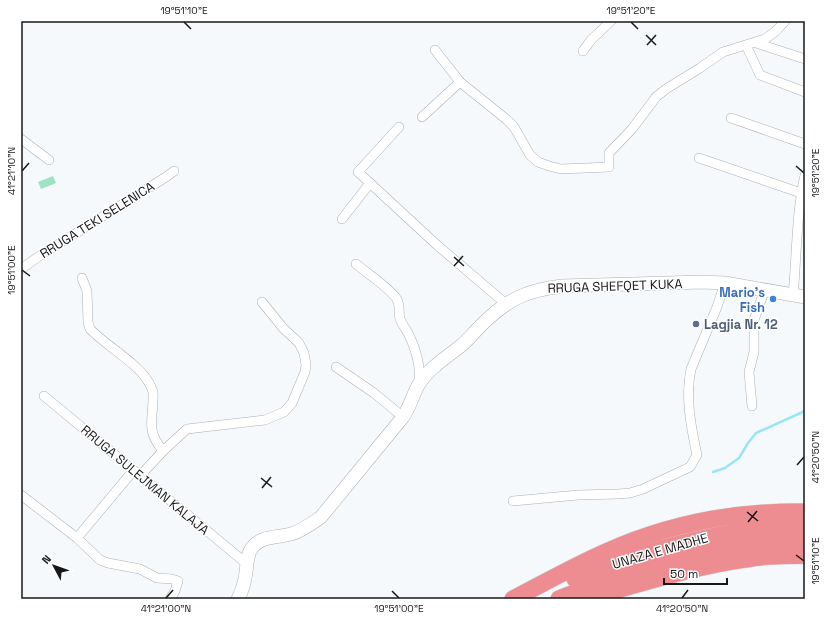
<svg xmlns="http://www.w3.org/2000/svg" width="826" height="620" viewBox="0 0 826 620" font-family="'Space Grotesk',sans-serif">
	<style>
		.park { fill: #a0e3c4 }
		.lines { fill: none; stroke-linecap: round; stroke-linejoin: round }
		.stream { stroke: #98e5f8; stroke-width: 2.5 }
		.street-casing { stroke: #acafb2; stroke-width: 10 }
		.secondary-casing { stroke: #acafb2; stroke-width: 14 }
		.highway-casing { stroke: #d5d5d6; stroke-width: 18 }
		.street { stroke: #fff; stroke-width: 9 }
		.secondary { stroke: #fff; stroke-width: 13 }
		.highway { stroke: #ed8d91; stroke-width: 17 }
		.ticks { fill: none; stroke: #171819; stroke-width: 1.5 }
		.shop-dot { fill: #3f7fe0; stroke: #fff; stroke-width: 1.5 }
		.service-dot { fill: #5c6f8a; stroke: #fff; stroke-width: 1.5 }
		.labels { text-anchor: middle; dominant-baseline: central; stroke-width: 3; stroke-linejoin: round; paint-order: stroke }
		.street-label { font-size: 13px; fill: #171819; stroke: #fff }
		.shop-label { font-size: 13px; font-weight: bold; fill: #366cbe; stroke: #fff; text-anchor: end }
		.service-label { font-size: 13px; font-weight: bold; fill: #4e5e75; stroke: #fff; text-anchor: start }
		.neatline { fill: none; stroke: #171819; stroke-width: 1.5 }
		.ticks-label { font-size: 10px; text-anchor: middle; fill: #171819 }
	</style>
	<rect width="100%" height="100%" fill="#f5f9fc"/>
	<!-- park -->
	<polygon class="park" points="53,176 56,183 41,189 38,182"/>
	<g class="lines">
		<!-- stream -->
		<polyline class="stream" points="713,472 725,468 739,458 748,443 756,433 805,411"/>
		<!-- street casing -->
		<g class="street-casing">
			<g id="street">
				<polyline points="756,43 805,59"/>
				<polyline points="746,45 760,75 805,92"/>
				<polyline points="583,51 591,40 611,21"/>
				<polyline points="460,82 506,119 514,127 530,155 538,162 549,166 561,169 609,167 609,153 632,129 656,97 666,89 700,68 723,52 765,39 776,31 785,21"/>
				<polyline points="422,117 460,82 435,50"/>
				<polyline points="731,118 805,144"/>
				<polyline points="399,127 358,172 437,245 506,304"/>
				<polyline points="21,139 49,160"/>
				<polyline points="699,158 801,193"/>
				<polyline points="342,219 370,183"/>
				<path d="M356,264c13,11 30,21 40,34 5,6 2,14 4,21 2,5 5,9 8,14 8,16 13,32 11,50"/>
				<polyline points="21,269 41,255 166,177 174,171"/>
				<path d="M82,278l5,13 1,31 2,7c18,19 53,36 62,60 2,4 1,8 1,12 -1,23 -6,30 10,50"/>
				<path d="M793,295c4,-40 3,-80 12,-120"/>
				<polyline points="336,367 374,393 403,417"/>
				<polyline points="44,396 247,564"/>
				<polyline points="752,406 749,372 754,352 754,320 765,289"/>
				<polyline points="140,476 163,451 187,429 265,420 284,412 292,403 305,372 306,365 304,353 299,343 283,328 262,302"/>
				<polyline points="21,495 77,538 100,560 108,563 140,569 157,578 172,579 178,581 175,591 170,599"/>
				<path d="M513,501l65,-6 40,-1 12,-1 13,-4 47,-22 7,-12c-6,-28 -12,-58 -6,-86l26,-62 8,-24"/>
				<polyline points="77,538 133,471"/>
			</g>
		</g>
		<!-- secondary casing -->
		<g class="secondary-casing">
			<path id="secondary" d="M238,599c4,-8 7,-17 8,-27 1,-7 1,-14 4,-21 9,-16 26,-13 41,-17 11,-3 20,-10 30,-17l82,-100c7,-10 10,-23 16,-33 10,-16 28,-27 43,-39 10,-9 18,-20 28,-28 23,-21 42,-27 72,-31l141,-4 22,1 80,14"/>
		</g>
		<!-- highway casing -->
		<g class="highway-casing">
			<g id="highway">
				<path d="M575,579c74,-29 149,-52 230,-52"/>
				<path d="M588,598c54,-15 109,-33 165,-40 17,-3 35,-2 52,-3"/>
				<path d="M513,599c31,-16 61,-33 93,-47 62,-28 131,-41 199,-40"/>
				<path d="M559,599c79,-31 160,-58 246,-59"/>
			</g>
		</g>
		<!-- street -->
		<use href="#street" class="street"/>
		<!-- secondary -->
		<use href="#secondary" class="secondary"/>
		<!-- highway -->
		<use href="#highway" class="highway"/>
	</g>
	<!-- ticks -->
	<path class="ticks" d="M184,22l7,7M631,22l7,7M646,35l10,10M647,45l9,-10M796,166l8,7M22,171l7,-8M454,257l10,9M454,266l9,-10M22,270l8,6M797,465l7,-8M261,478l11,9M262,488l9,-11M747,512l11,9M748,522l9,-11M796,555l8,6M392,591l7,7M166,598l7,-8M682,598l6,-8"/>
	<!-- markers -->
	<circle class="shop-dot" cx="773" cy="299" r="4"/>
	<circle class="service-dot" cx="696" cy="324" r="4"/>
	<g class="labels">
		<!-- street labels -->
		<g class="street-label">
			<text transform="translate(97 220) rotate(-32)">RRUGA TEKI SELENICA</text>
			<text transform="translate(615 286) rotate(-2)">RRUGA SHEFQET KUKA</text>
			<text transform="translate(145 480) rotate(40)">RRUGA SULEJMAN KALAJA</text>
			<text transform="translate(660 551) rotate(-16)">UNAZA E MADHE</text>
		</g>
		<!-- shop labels -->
		<g class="shop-label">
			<text x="765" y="292">Mario's<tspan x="765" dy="15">Fish</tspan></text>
		</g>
		<!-- service labels -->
		<g class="service-label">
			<text x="704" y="324">Lagjia Nr. 12</text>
		</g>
	</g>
	<!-- border -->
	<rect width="826" height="620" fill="none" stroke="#ffffff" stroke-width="44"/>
	<!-- north arrow -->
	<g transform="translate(54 566) rotate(311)" stroke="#ffffff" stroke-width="3" paint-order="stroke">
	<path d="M0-3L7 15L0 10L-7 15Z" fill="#171819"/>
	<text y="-6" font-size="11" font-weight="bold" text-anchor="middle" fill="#171819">N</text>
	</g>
	<!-- scale -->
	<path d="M664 578v6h63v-6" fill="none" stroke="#171819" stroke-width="2"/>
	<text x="670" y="578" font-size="12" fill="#171819" stroke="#ffffff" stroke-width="3" paint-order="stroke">50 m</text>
	<rect x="22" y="22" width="782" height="576" class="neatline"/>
	<g class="ticks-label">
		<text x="184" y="14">19°51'10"E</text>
		<text x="631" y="14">19°51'20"E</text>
		<text transform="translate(11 171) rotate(-90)" y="4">41°21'10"N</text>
		<text transform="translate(815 173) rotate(-90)" y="4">19°51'20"E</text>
		<text transform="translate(11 270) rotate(-90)" y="4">19°51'00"E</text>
		<text transform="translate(815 457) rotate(-90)" y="4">41°20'50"N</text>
		<text transform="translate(815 561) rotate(-90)" y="4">19°51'10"E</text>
		<text x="166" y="612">41°21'00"N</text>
		<text x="399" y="612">19°51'00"E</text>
		<text x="682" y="612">41°20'50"N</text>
	</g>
</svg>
